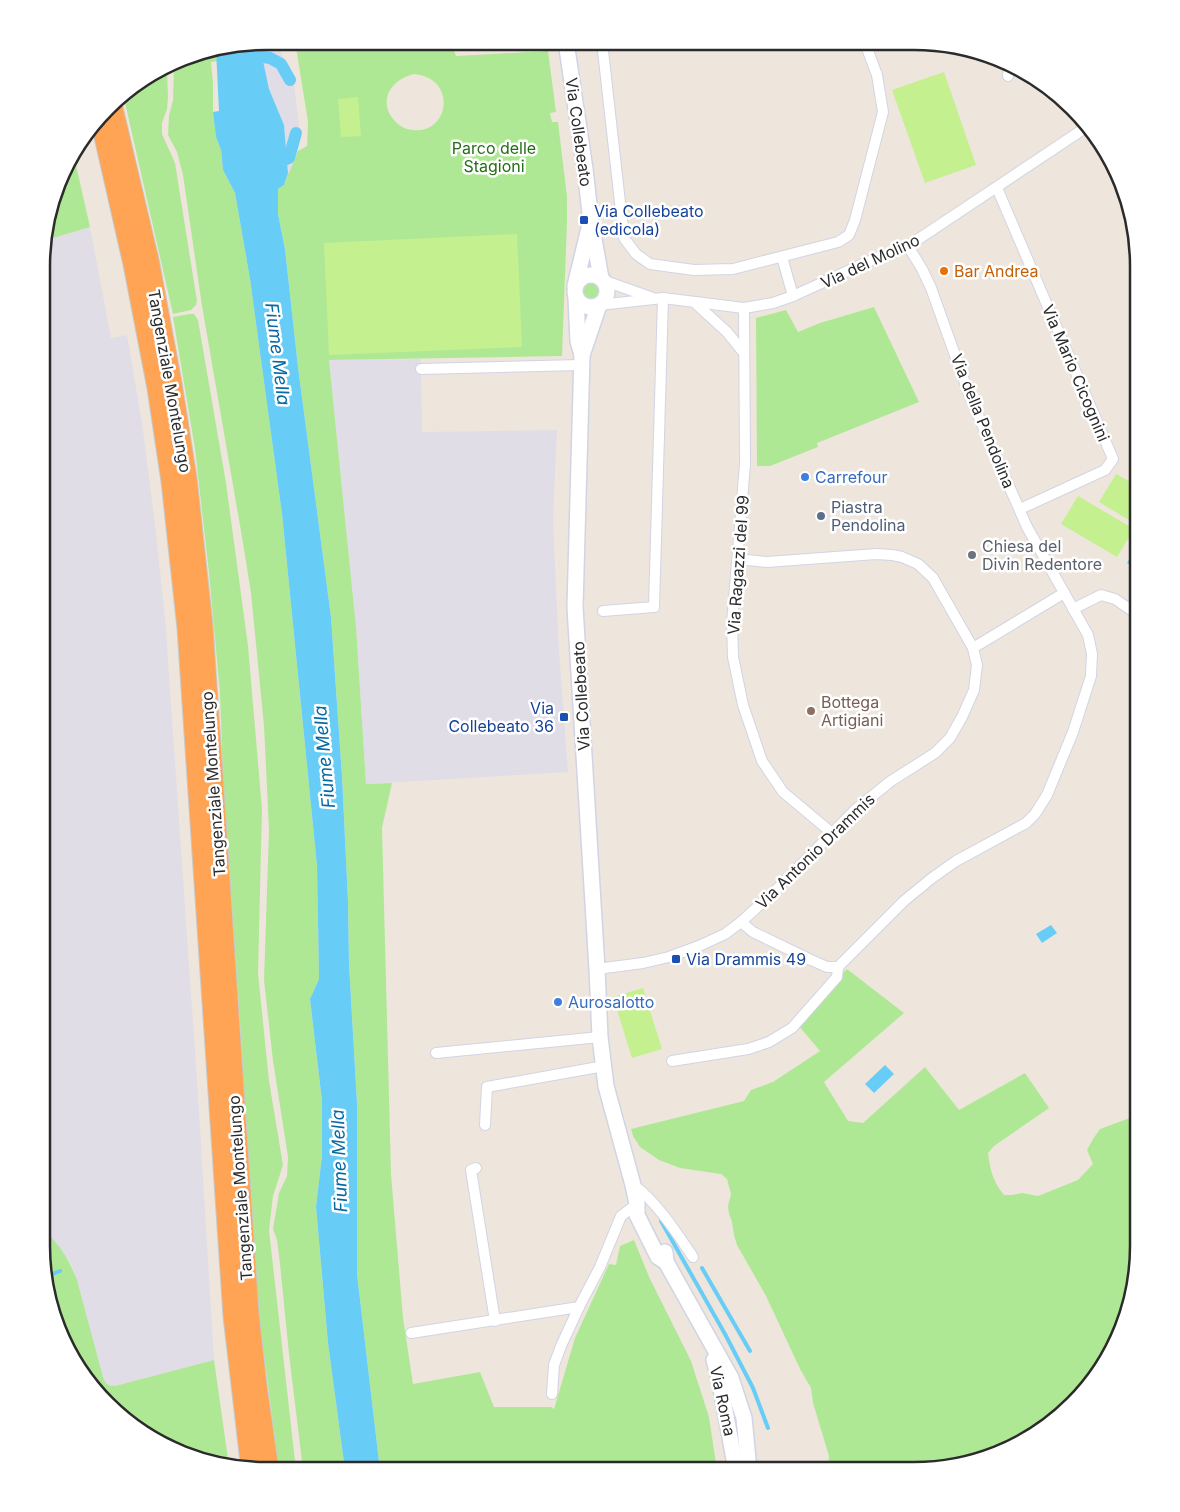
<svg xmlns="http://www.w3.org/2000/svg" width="1180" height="1512" viewBox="0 0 1180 1512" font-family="Inter,sans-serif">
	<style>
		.industrial { fill: #e0dde6 }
		.green { fill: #afe895; fill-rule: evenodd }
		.pitch { fill: #c4f090 }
		.water { fill: #68cdf6 }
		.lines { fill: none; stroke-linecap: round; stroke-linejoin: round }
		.stream { stroke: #68cdf6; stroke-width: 4 }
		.canal { stroke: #68cdf6; stroke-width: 12 }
		.street-casing { stroke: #d1d4e4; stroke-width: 12 }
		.secondary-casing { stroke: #d1d4e4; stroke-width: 18 }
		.highway-casing { stroke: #c8c8c8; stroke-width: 21 }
		.street { stroke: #fff; stroke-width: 10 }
		.secondary { stroke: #fff; stroke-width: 15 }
		.highway { stroke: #ffa355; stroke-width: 19 }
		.transit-dot { fill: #1a4fb4; stroke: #fff; stroke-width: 2 }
		.food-dot { fill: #e8710a; stroke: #fff; stroke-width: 2 }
		.shop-dot { fill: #3f7fe0; stroke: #fff; stroke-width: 2 }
		.service-dot { fill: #5c6f8a; stroke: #fff; stroke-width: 2 }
		.worship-dot { fill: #6b7280; stroke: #fff; stroke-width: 2 }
		.education-dot { fill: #8d6e63; stroke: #fff; stroke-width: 2 }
		.labels { text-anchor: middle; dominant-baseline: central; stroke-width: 5; stroke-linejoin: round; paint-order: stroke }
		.street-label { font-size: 16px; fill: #2b2b2b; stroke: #fff }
		.park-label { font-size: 16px; fill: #256d15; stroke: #fff }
		.transit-label { font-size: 16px; fill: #164399; stroke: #fff; text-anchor: start }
		.food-label { font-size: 16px; fill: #c56008; stroke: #fff; text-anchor: start }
		.shop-label { font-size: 16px; fill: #366cbe; stroke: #fff; text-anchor: start }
		.service-label { font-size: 16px; fill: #4e5e75; stroke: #fff; text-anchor: start }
		.worship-label { font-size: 16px; fill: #5b616d; stroke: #fff; text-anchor: start }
		.education-label { font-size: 16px; fill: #785e54; stroke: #fff; text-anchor: start }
		.water-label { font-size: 18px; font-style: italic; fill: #0569a5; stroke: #fff }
		.rim { fill: none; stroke: #2b2b2b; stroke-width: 2.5 }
	</style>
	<rect width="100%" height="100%" fill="#eee6dc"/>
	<!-- industrial -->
	<g class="industrial">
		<polygon points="266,41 278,41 281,52 293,77 300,132 298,151 289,174 288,173 284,125 269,89 259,42"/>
		<polygon points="90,227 111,338 127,335 142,423 155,524 165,617 198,1095 214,1360 115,1386 110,1386 104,1381 77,1280 72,1266 57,1244 41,1227 43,241"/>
		<polygon points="421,359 422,432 557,430 553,520 559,651 568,772 366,784 356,627 329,360"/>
	</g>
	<!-- green -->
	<g class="green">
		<path d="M295,41l156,1 5,14 92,-5 8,61 -6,1 2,9h6l9,75v25l-5,134 -233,4 27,267 10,157 26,-1 -10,45 9,346 12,144 10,66 67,-12 14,35h57l3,2 21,-71 34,-74 7,1 4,-19 14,-6 16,39 41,82 18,56 8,53h-337l-23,-196v-171l-8,-139 -1,-63 -6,-125 -11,-159 -33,-250 -13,-118 -7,-35v-25l6,-4 4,-12h1l9,-22 9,-5 1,-24zM414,74c44,4 35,60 0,56 -8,0 -15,-4 -20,-10 -17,-20 -2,-41 20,-46z"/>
		<polygon points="216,50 217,61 211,62 213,83 213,112 216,137 221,150 223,170 235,193 250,279 282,514 317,866 319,979 310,999 322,1101 322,1155 316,1207 328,1343 345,1470 303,1470 289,1354 280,1264 277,1240 273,1229 279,1193 287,1176 288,1157 273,1061 264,980 269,830 264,726 251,593 242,537 202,306 183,175 177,152 168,135 169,116 173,100 174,65 193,53"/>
		<polygon points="167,69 168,97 167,109 162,123 162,134 175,163 197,301 196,305 191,310 173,314 123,94"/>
		<polygon points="73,152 90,227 43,241 43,236"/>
		<circle cx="591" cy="291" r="10"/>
		<polygon points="874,307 919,402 817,443 818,447 770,466 757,466 756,318 786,310 798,332 820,323"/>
		<polygon points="189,314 194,314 198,320 226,483 248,646 262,809 258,973 269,1081 283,1165 273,1196 269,1230 296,1470 279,1470 257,1300 247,1171 242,1052 223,776 220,694 209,573 195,449 173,317"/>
		<path d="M847,969l57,44 -80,69 24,39 15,2 62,-56 34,43 66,-37 24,35 -55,38 -6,7c2,16 5,29 16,42h8l10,-2 16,3 40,-16 15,-16 -6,-14 6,-11 7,-10 38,-14v145l-30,99 -35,46 -47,36 -98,29h-100l1,-14 -16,-53 -2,-15 -11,-19 -34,-73 -29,-51 -3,-10 -2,-13 -3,-8 -1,-8 3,-12 -4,-15 -6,-5 -41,-6 -21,-8 -19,-13 -7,-11 -2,-7 113,-28 7,-11 22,-8 47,-31 -27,-32z"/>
		<path d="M41,1227c17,15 28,32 36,53l26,97c2,6 5,9 12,9l99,-26 15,106 -35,-7 -53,-26 -70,-75 -22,-54 -8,-58z"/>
	</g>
	<!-- pitch -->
	<g class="pitch">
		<polygon points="472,42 509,42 509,43 473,48"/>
		<polygon points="944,72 976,165 925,183 892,90"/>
		<polygon points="358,97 361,136 341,137 338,99"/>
		<polygon points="517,234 522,347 329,355 324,243"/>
		<polygon points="1116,474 1139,487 1139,526 1099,502"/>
		<polygon points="1078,496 1134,529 1117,557 1061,524"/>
		<polygon points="643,988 662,1049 632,1058 613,997"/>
	</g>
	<!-- water -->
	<g class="water">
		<polygon points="259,42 269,89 284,125 288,173 284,185 278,189 278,214 285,249 298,367 331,617 342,776 348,901 349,964 357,1103 357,1274 380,1470 345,1470 328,1343 316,1207 322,1155 322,1101 310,999 319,979 317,866 282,514 250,279 235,193 223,170 221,150 216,137 213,112 219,111 216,50"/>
		<polygon points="1139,543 1139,570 1127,563"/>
		<polygon points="1051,925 1057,933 1042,943 1036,934"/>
		<polygon points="885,1065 894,1074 874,1093 865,1084"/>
	</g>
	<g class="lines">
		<!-- stream -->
		<g class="stream">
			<polyline points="661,1221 725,1334 753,1388 768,1428"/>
			<polyline points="702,1268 750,1351"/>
			<polyline points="45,1277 60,1271"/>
		</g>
		<!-- canal -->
		<g class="canal">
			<polyline points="246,54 270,58 281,64 290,80"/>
			<polyline points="271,165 289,158 296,133"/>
		</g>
		<!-- street casing -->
		<g class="street-casing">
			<g id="street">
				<polyline points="602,42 624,238 636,254 650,264 694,270 733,269 838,242 849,235 855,220 883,112 877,75 865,43"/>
				<polyline points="1008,76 1009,68"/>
				<polyline points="997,188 1113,459 1105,470 1020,509"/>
				<polyline points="782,257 793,296"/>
				<polyline points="605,281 653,298"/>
				<polyline points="694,302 727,332 744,353"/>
				<polyline points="599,305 663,298 744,308 773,303 793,296 872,260 908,246 1085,128"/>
				<polyline points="744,308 745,464 732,623 733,657 743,705 762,761 783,792 832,833"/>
				<polyline points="421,369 581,365"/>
				<polyline points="1073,609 1101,595 1115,599 1131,610 1139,611"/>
				<polyline points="603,611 654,607 663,298"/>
				<polyline points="973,648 1064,593"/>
				<polyline points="741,922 753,932 811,960 827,967 838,967 904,901 932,878 956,861 1026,823 1035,814 1047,795 1073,732 1091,676 1092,654 1088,635 1027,527 970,397 931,288 922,269 908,246"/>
				<polyline points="597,969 643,963 669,957 699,946 725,934 741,922 776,890 855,810 891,781 935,753 950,738 962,717 974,690 977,665 973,648 933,578 918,564 902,557 892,555 876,554 767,562 738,559"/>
				<polyline points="436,1053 600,1037"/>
				<polyline points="672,1061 748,1049 769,1042 792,1028 837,977 838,967"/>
				<polyline points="485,1125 487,1087 604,1066"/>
				<polyline points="476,1168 471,1170 495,1321"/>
				<path d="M633,1185c22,14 45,50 60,72"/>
				<polyline points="411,1333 579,1307"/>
				<polyline points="552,1394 554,1365 561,1346 579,1307 600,1267 621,1216 637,1204"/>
			</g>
		</g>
		<!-- secondary casing -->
		<g class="secondary-casing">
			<g id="secondary">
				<polyline points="566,42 585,169 591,222 601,278"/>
				<circle cx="591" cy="291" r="16"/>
				<polyline points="575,286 589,228"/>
				<polyline points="576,298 578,341 582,355"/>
				<polyline points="599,305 582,355 575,607 597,969 600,1037 606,1086 633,1185 637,1204 637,1215 658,1257 666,1262"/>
				<polyline points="665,1252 666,1262 731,1378 744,1418 749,1470"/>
				<polyline points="714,1360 719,1378 736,1470"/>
			</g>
		</g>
		<!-- highway casing -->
		<g class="highway-casing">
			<g id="highway">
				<polyline points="112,104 149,260 172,383 187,478 203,625 249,1313 257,1385 269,1470"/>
				<polyline points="100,119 133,264 157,388 171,481 187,628 233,1316 251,1470"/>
			</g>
		</g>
		<!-- street -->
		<use href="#street" class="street"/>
		<!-- secondary -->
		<use href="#secondary" class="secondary"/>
		<!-- highway -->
		<use href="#highway" class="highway"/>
	</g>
	<!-- markers -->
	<g class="transit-dot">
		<rect x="579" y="215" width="10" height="10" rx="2.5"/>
		<rect x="559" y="712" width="10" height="10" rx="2.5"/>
		<rect x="671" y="954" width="10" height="10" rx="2.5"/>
	</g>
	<circle class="food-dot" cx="944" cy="271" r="5"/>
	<g class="shop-dot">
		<circle cx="805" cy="477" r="5"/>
		<circle cx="558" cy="1002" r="5"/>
	</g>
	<circle class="service-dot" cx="821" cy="516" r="5"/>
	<circle class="worship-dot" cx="972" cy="555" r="5"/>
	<circle class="education-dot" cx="811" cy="711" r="5"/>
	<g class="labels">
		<!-- street labels -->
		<g class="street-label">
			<text transform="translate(579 132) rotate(82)">Via Collebeato</text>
			<text transform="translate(870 261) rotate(-25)">Via del Molino</text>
			<text transform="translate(1076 373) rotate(67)">Via Mario Cicognini</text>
			<text transform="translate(170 381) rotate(80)">Tangenziale Montelungo</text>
			<text transform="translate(983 421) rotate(68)">Via della Pendolina</text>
			<text transform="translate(738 565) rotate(-86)">Via Ragazzi del 99</text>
			<text transform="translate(581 696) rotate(-93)">Via Collebeato</text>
			<text transform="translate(213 784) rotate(-94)">Tangenziale Montelungo</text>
			<text transform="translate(815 851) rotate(-44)">Via Antonio Drammis</text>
			<text transform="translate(240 1188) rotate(-94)">Tangenziale Montelungo</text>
			<text transform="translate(723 1401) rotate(78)">Via Roma</text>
		</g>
		<!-- park labels -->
		<g class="park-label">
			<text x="494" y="148">Parco delle<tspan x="494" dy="18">Stagioni</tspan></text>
		</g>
		<!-- transit labels -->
		<g class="transit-label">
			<text x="594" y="211">Via Collebeato<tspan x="594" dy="18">(edicola)</tspan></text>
			<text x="554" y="708" text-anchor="end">Via<tspan x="554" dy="18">Collebeato 36</tspan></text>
			<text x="686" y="959">Via Drammis 49</text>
		</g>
		<!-- food labels -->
		<g class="food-label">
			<text x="954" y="271">Bar Andrea</text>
		</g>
		<!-- shop labels -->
		<g class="shop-label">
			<text x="815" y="477">Carrefour</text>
			<text x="568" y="1002">Aurosalotto</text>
		</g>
		<!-- service labels -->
		<g class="service-label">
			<text x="831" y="507">Piastra<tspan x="831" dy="18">Pendolina</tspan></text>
		</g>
		<!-- worship labels -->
		<g class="worship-label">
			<text x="982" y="546">Chiesa del<tspan x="982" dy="18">Divin Redentore</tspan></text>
		</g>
		<!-- education labels -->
		<g class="education-label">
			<text x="821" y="702">Bottega<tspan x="821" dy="18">Artigiani</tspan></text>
		</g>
		<!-- water labels -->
		<g class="water-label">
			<text transform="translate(278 354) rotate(83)">Fiume Mella</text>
			<text transform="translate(324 757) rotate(-95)">Fiume Mella</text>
			<text transform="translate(339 1161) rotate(-92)">Fiume Mella</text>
		</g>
	</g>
	<!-- crop -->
	<path d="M0 0H1180V1512H0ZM266 50H914A216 216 0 0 1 1130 266V1246A216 216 0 0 1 914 1462H266A216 216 0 0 1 50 1246V266A216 216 0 0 1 266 50Z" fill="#fff" fill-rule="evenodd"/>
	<path class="rim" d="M266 50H914A216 216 0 0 1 1130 266V1246A216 216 0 0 1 914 1462H266A216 216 0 0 1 50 1246V266A216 216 0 0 1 266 50Z"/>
</svg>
